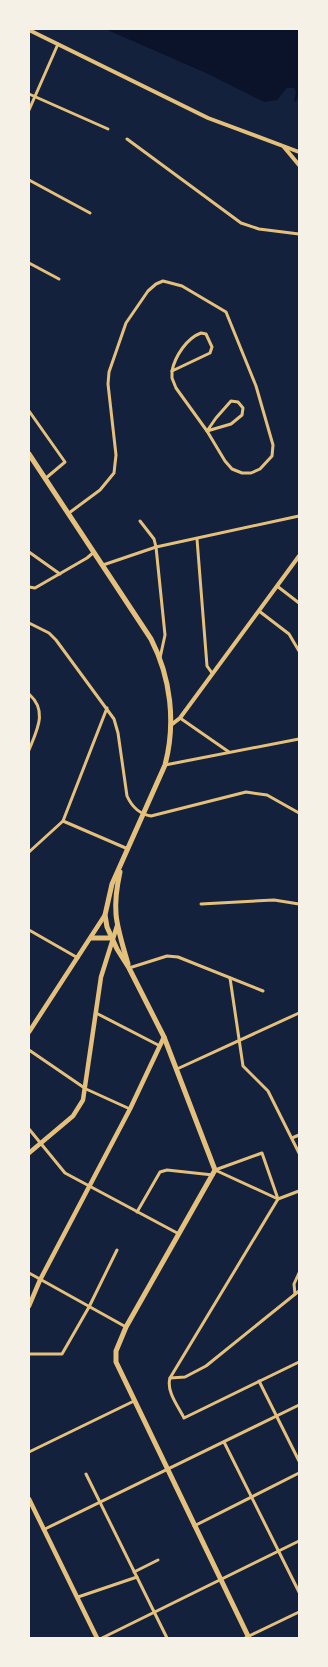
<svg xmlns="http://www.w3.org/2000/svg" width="328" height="1667" viewBox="0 0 328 1667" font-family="Commissioner,sans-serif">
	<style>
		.water { fill: #0b132b }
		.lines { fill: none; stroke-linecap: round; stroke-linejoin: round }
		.minor { stroke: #e5c07b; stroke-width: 3 }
		.tertiary { stroke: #e5c07b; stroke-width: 4 }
		.secondary { stroke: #e5c07b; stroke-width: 4.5 }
		.primary { stroke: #e5c07b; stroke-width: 5 }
	</style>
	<rect width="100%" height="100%" fill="#14213d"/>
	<!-- water -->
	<polygon class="water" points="105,29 299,29 299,95 296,102 294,101 296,92 294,88 287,88 277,100 264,102 206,73"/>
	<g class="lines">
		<!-- minor -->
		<g class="minor">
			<polyline points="29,94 108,129"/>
			<polyline points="29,110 58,44"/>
			<polyline points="127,139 241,223 259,229 299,234"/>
			<polyline points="29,180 90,213"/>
			<polyline points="29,263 59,279"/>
			<path d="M201,333l5,1 6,13 -2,6 -38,18c3,-15 15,-33 29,-38z"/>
			<polygon points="231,401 238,402 243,408 242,415 231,424 207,431 216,418"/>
			<polyline points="29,411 65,462 46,478"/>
			<polyline points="69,513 100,490 114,473 116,455 108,384 109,372 126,323 148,291 156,284 163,281 182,286 226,312 256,386 273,445 272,456 260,469 251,473 242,473 232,469 225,461 207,431 176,388 172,378 172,371"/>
			<polyline points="140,521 154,539 156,547 165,635 160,658"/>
			<polyline points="197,539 207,666 212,673"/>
			<polyline points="29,552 60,574"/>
			<polyline points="103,565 156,547 299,516"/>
			<polyline points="277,586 299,603"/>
			<polyline points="29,587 35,588 87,558 94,552"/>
			<polyline points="259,611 289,634 299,651"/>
			<path d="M29,623l20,10 7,7 58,79 4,14 9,63c5,11 12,18 24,20l95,-24 21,3 32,18"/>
			<path d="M29,694c19,17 8,36 0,56"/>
			<polyline points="180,718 229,752"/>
			<polyline points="165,765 299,739"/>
			<polyline points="63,821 107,708"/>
			<polyline points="29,852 63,821 128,849"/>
			<polyline points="201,904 274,900 299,904"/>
			<polyline points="29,930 78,958"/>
			<polyline points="129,968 167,956 178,957 263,991"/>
			<polyline points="230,978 243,1066 268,1091 299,1153"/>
			<polyline points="96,1013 160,1046"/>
			<polyline points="29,1050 86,1089 130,1109"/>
			<polyline points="177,1069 299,1013"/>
			<polyline points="29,1129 65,1173 179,1234"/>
			<polyline points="292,1138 299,1135"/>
			<path d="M215,1170l47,-17 16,46 -108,179c-4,13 8,28 14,40l115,-56"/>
			<polyline points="215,1170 278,1199 299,1191"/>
			<polyline points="137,1212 160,1172 167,1170 213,1175"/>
			<polyline points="29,1273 126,1327"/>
			<polyline points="295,1294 294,1284 299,1273"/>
			<polyline points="29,1354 62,1354 89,1307 117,1250"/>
			<polyline points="170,1378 185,1377 206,1366 299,1291"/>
			<polyline points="259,1381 299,1461"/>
			<polyline points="224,1442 299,1592"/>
			<polyline points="29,1452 134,1401"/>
			<polyline points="86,1474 167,1638"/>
			<polyline points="194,1526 299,1473"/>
			<polyline points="45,1529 299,1405"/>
			<polyline points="134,1572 158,1560"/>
			<polyline points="78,1597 137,1577"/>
			<polyline points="102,1638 299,1541"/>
			<polyline points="245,1638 299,1612"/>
		</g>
		<!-- tertiary -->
		<g class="tertiary">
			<polyline points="29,30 208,118 299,152"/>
			<polyline points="284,147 299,165"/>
			<polyline points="171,725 180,718 299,556"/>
		</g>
		<!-- secondary -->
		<g class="secondary">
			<polyline points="29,1032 105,915"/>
			<polyline points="29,1153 73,1116 83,1100 101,977 117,926"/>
			<polyline points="29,1306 40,1280 130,1109 164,1037"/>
			<polyline points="29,1499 97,1638"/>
		</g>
		<!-- primary -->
		<g class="primary">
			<path d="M29,454l122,185c20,39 25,84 14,126l-53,119 -7,31 2,12 10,22 12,19 35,69 51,133 -89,157 -10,24v11l133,276"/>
			<path d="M120,872c-9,41 -3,53 8,92"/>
			<polyline points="91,938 112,938"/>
		</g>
	</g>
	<!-- border -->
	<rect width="328" height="1667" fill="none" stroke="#f6f1e7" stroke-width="60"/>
</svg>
